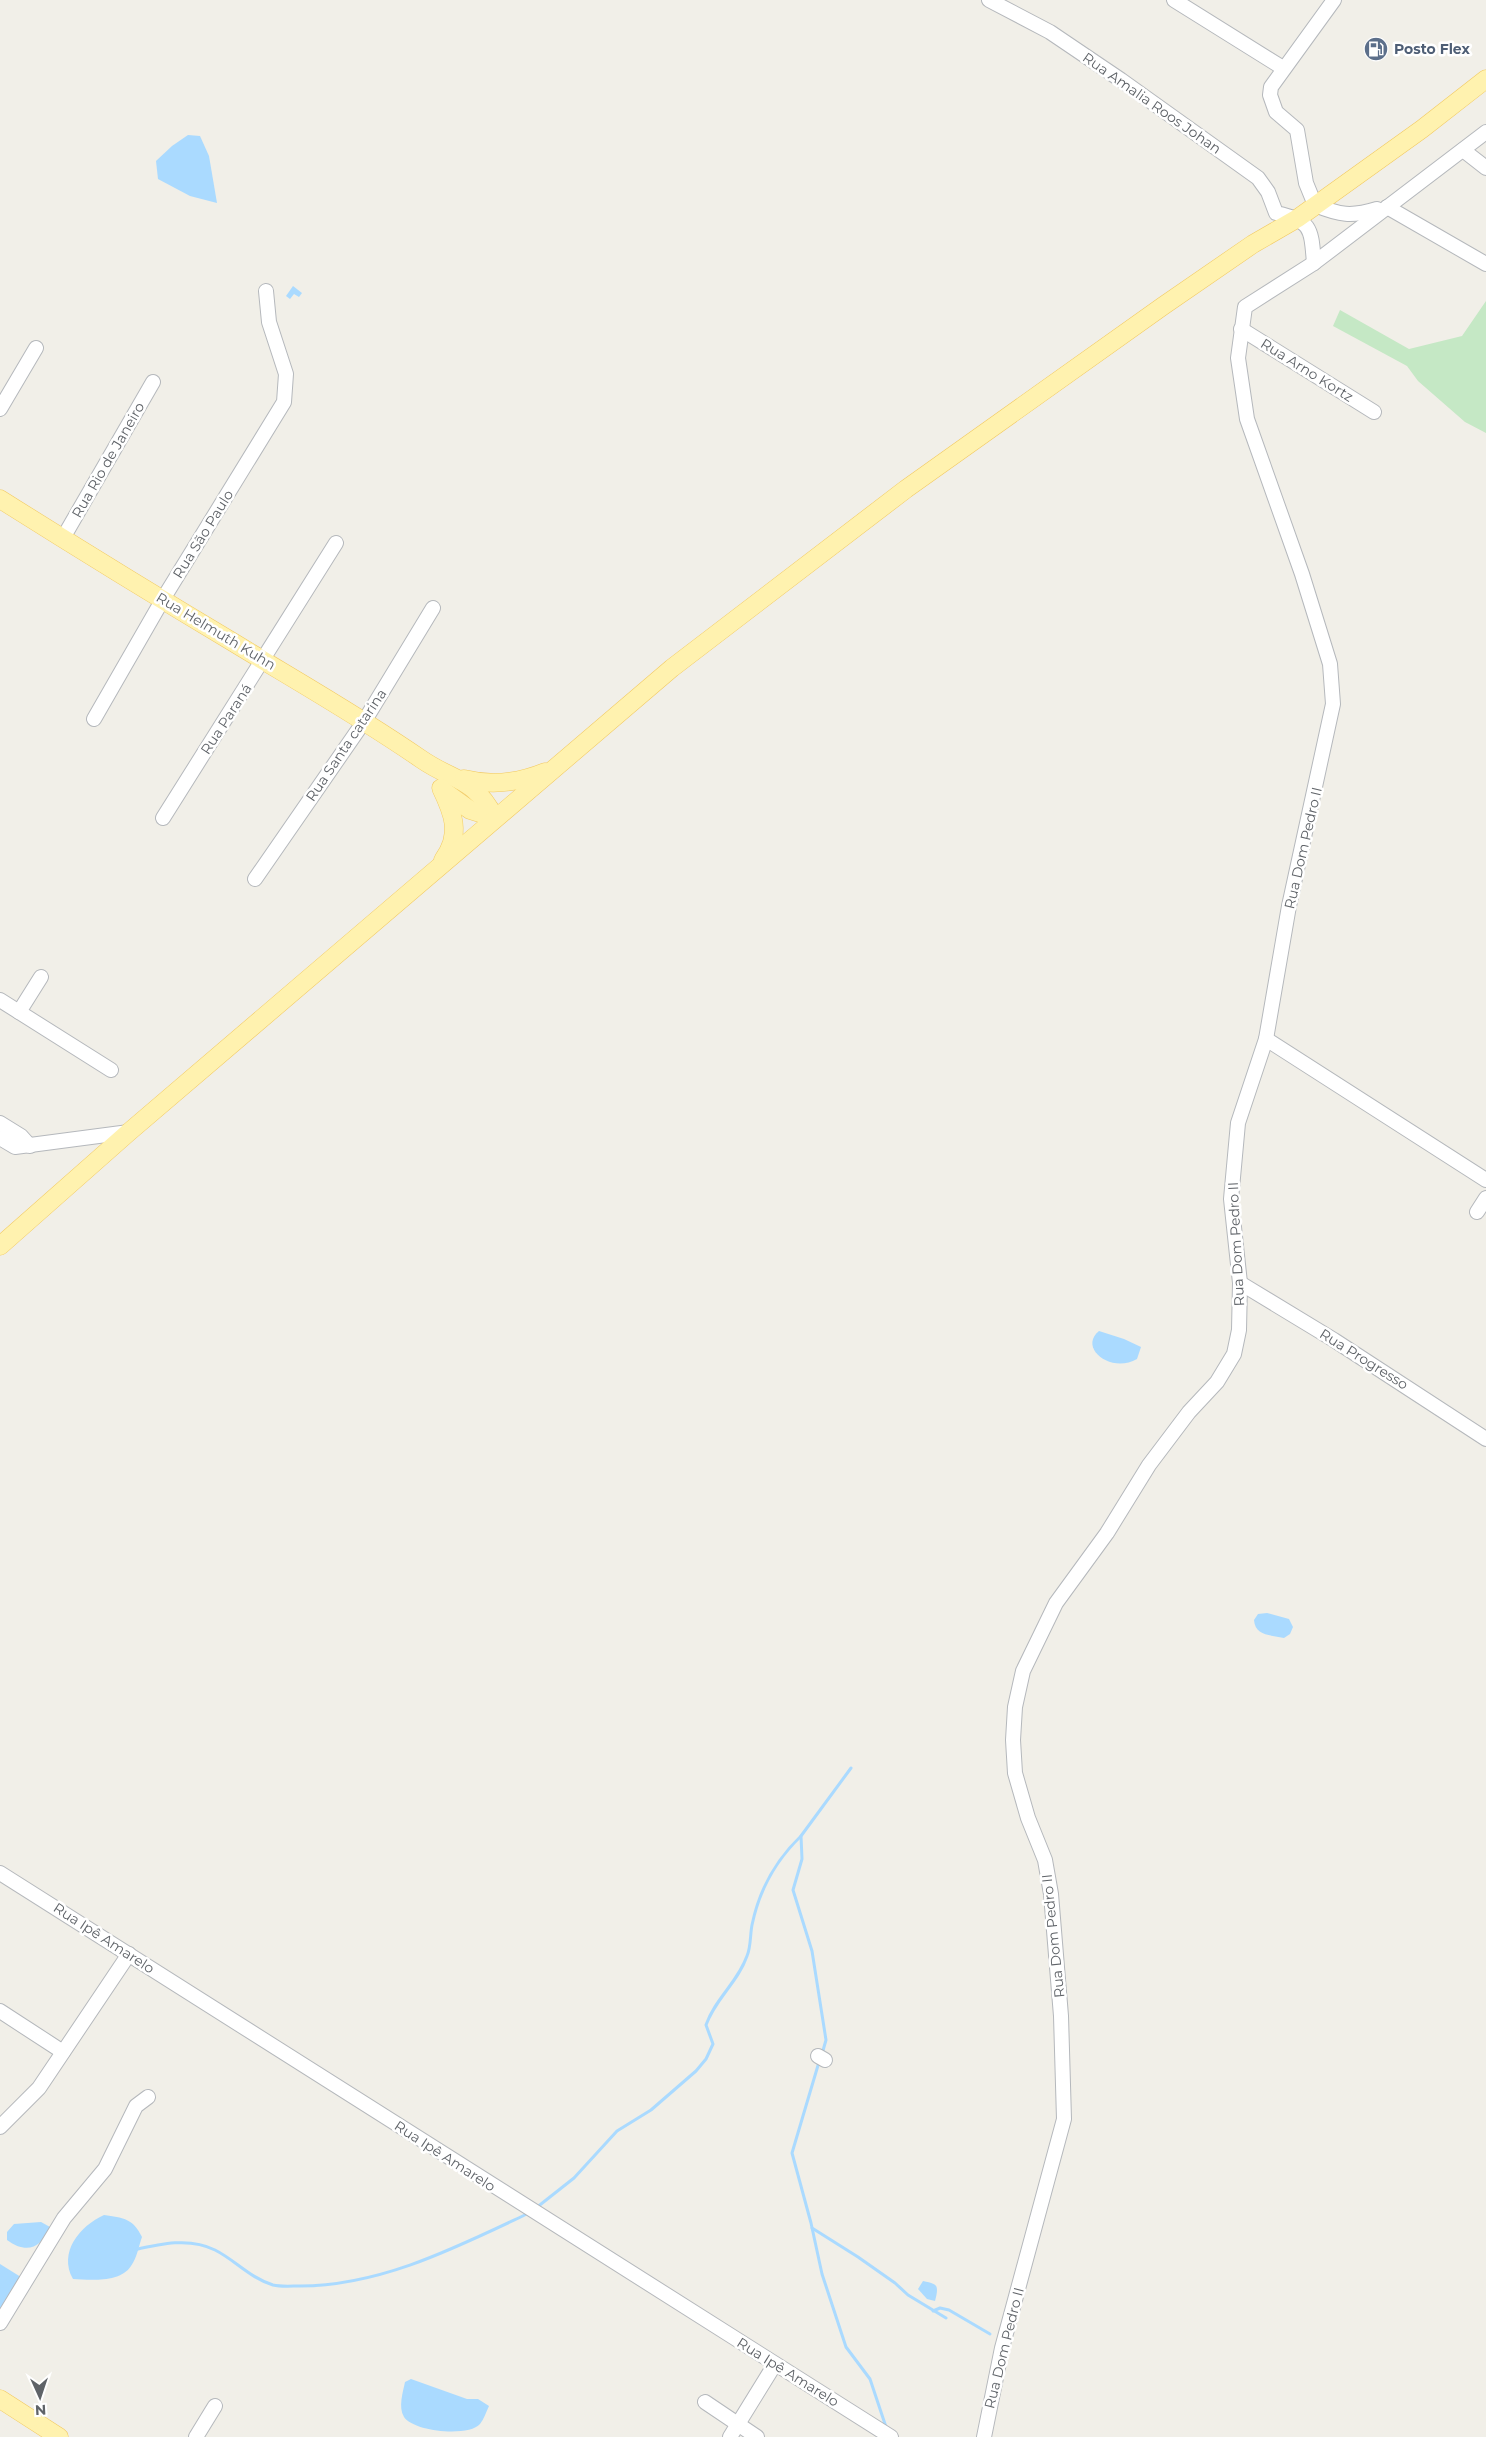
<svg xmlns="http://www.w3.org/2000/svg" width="1486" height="2437" viewBox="0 0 1486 2437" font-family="Montserrat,sans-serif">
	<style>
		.green { fill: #c5e8c5 }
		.water { fill: #aadaff }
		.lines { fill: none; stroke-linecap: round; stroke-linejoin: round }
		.stream { stroke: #aadaff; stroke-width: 3 }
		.minor-casing { stroke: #b5b8bc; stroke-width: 16 }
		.major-casing { stroke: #f2c960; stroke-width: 19 }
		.minor { stroke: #fff; stroke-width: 14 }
		.major { stroke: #fff2af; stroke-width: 18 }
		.labels { text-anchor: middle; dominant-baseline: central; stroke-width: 5; stroke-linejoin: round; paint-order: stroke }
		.service-label { font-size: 14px; font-weight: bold; fill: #4e5e75; stroke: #fff; text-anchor: start }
		.street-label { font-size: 14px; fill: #5f6368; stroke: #fff }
	</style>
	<rect width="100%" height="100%" fill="#f1efe8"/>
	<!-- green -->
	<polygon class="green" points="1486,301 1486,433 1465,422 1418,381 1407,366 1333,326 1340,310 1409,349 1462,336"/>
	<!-- water -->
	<g class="water">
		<polygon points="188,135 200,136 209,156 217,203 190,196 158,179 156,161 172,146"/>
		<polygon points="293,286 302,293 299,297 294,294 290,299 286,296"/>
		<path d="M1099,1331l25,8 17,8 -4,12c-26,15 -59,-11 -38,-28z"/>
		<path d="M1267,1613l22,6 4,8 -3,7 -6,4c-13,-3 -29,-2 -30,-18l4,-6z"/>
		<path d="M104,2215c19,3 29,3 38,22 -3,8 -5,21 -11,29 -11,17 -41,14 -58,13 -15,-27 7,-53 31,-64z"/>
		<path d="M41,2222l9,5c-9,22 -24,27 -43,13v-8l7,-8z"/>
		<polygon points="0,2264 24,2279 0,2313"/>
		<path d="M923,2281c15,3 16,4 12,20l-8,-2 -9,-10z"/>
		<path d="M411,2379l56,20h11l11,7c-3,6 -5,13 -9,18 -11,13 -66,8 -76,-7 -6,-10 -1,-25 1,-35z"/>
	</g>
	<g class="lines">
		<!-- stream -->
		<g class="stream">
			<polyline points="822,2054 826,2040 812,1951 793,1890 802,1859 801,1836 851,1768"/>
			<polyline points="819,2062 792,2153 811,2223 822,2274 846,2347 870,2379 886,2427"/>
			<path d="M536,2208l38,-30 43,-47 34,-21 45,-39 10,-12 7,-15 -7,-19c9,-26 32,-43 41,-69 4,-9 3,-21 5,-31 7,-34 24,-65 49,-89"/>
			<polyline points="812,2228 858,2257 895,2283 908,2295 946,2318"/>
			<path d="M134,2250c26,-6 56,-13 81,0 20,10 35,28 58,35 8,2 18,1 27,1 81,0 157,-39 229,-73"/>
			<polyline points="933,2311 940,2308 949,2310 990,2334"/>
		</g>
		<!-- minor casing -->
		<g class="minor-casing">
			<g id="minor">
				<path d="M989,0l61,32 71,48 137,98 10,14 8,21c36,8 35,15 38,50"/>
				<polyline points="1174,0 1283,68"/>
				<path d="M1334,0l-63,87 -1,8 6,17 21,18 9,53 9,22c25,10 36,12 62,4"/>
				<polyline points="1463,150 1486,168"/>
				<polyline points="1387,207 1486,264"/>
				<polyline points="1241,329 1374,412"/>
				<polyline points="0,409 36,348"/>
				<polyline points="63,538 153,382"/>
				<polyline points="94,719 163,599 284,402 286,374 269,322 266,291"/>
				<polyline points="163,818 336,543"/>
				<polyline points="255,879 365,720 433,608"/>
				<polyline points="0,1000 111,1070"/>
				<polyline points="19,1012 41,977"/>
				<polyline points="1266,1039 1486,1180"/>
				<polyline points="0,1123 21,1136 30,1146"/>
				<polyline points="0,1138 15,1147 129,1132"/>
				<polyline points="1477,1212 1486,1198"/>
				<polyline points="1240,1283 1334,1340 1486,1439"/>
				<polyline points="0,1873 891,2437"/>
				<polyline points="0,2011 63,2052"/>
				<polyline points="818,2056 825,2060"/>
				<polyline points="0,2127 39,2088 129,1954"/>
				<polyline points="0,2323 64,2218 105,2169 136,2106 148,2097"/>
				<polyline points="705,2402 757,2437"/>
				<polyline points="196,2437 215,2406"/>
				<polyline points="730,2437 775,2364"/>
				<polyline points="984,2437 1002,2348 1064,2119 1061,2016 1051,1894 1045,1860 1028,1818 1015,1773 1013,1740 1015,1707 1023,1671 1056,1603 1107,1533 1149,1465 1189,1412 1217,1382 1234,1354 1239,1330 1240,1283 1231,1199 1238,1123 1266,1039 1289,906 1333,704 1330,664 1302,574 1247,419 1238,358 1245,307 1314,263 1486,132"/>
			</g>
		</g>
		<!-- major casing -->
		<g class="major-casing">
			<g id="major">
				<path d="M0,499c76,48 154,96 231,142 64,39 128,75 190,118 33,23 52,17 74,59"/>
				<path d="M464,779c28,7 54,4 81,-7"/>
				<path d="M441,788c12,25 21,46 2,72"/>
				<polyline points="445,792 470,810 495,818"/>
				<polyline points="0,1246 129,1132 672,668 906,489 1163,306 1253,244 1298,218 1422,129 1486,79"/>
				<polyline points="0,2399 59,2437"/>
			</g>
		</g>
		<!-- minor -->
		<use href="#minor" class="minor"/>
		<!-- major -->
		<use href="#major" class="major"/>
	</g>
	<!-- icons -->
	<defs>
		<g id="fuel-disc" transform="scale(1.25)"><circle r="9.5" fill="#5c6f8a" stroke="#fff"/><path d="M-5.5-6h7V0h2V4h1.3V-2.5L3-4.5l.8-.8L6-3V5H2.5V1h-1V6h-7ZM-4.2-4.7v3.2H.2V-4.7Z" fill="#fff"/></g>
	</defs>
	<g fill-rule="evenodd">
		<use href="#fuel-disc" x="1376" y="49"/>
	</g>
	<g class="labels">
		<!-- service labels -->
		<g class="service-label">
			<text x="1394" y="49">Posto Flex</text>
		</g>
		<!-- street labels -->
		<g class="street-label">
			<text transform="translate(1152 103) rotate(35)">Rua Amalia Roos Johan</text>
			<text transform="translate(1307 370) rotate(32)">Rua Arno Kortz</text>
			<text transform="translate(108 460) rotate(-60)">Rua Rio de Janeiro</text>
			<text transform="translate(203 534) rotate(-58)">Rua São Paulo</text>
			<text transform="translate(216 631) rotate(31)">Rua Helmuth Kuhn</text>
			<text transform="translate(226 719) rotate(-57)">Rua Paraná</text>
			<text transform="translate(346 745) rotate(-56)">Rua Santa catarina</text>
			<text transform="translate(1303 848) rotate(-77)">Rua Dom Pedro II</text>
			<text transform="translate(1236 1244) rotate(-93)">Rua Dom Pedro II</text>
			<text transform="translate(1364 1359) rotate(32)">Rua Progresso</text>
			<text transform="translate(1053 1936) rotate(-96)">Rua Dom Pedro II</text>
			<text transform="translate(104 1938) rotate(33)">Rua Ipê Amarelo</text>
			<text transform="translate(445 2156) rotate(33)">Rua Ipê Amarelo</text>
			<text transform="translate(1004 2348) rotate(-76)">Rua Dom Pedro II</text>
			<text transform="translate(788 2372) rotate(32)">Rua Ipê Amarelo</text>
		</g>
	</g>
	<!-- north arrow -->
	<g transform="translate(40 2397) rotate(177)" stroke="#ffffff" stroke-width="4" paint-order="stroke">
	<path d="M0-4L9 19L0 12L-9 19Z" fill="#5f6368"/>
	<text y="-8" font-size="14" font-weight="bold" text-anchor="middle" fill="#5f6368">N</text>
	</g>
</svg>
